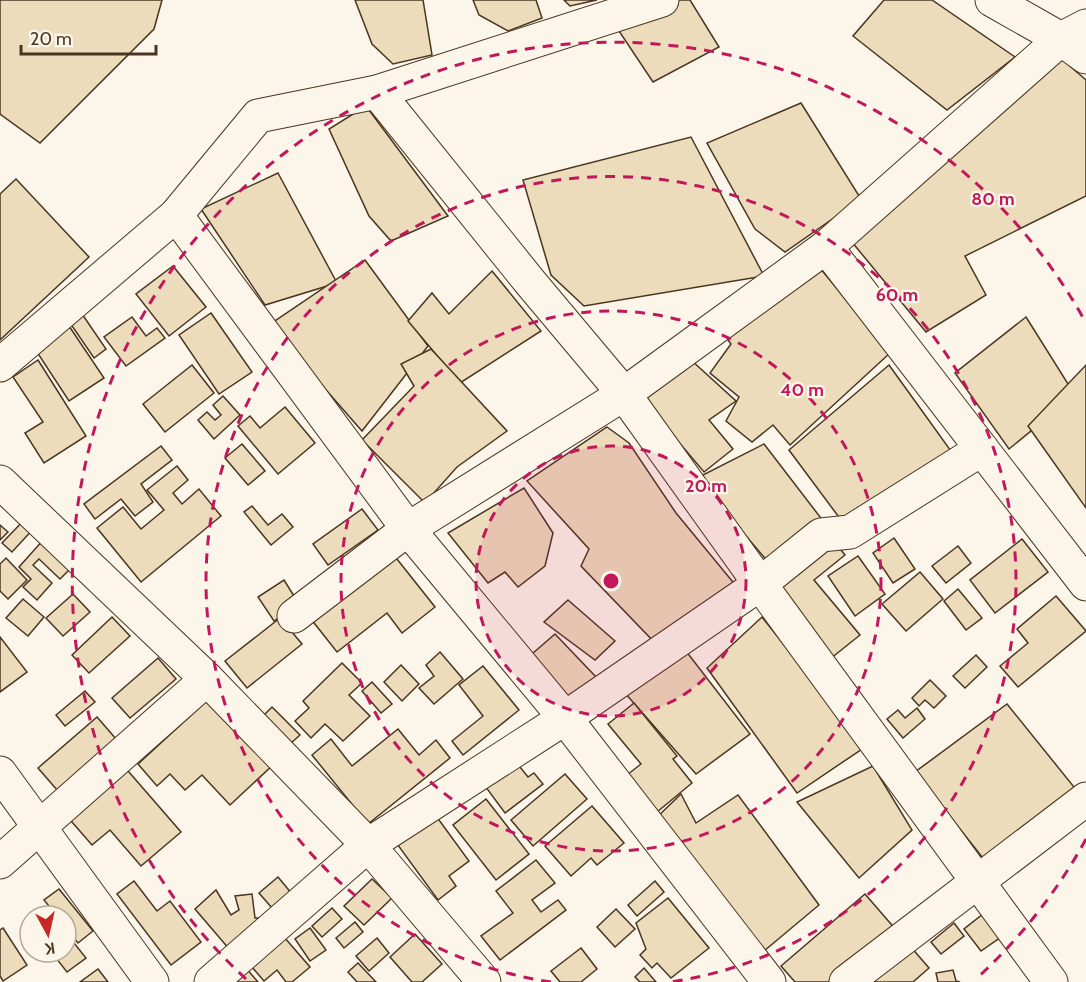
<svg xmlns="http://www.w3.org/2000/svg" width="1086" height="982" viewBox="0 0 1086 982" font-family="Cabin,sans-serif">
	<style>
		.building { fill: #ecdcbc; stroke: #4a3520; stroke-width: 1.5 }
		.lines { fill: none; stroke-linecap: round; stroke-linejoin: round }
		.minor-casing { stroke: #4a3520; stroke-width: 35 }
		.secondary-casing { stroke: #4a3520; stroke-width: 35 }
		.minor { stroke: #fbf6e9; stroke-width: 33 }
		.secondary { stroke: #fbf6e9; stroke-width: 33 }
		.ring { fill: none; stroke: #c2185b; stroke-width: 3; stroke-dasharray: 10 8 }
		.centre { fill: #c2185b; stroke: #fbf6e9; stroke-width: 3 }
		.ring-label { font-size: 18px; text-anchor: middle; font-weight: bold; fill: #c2185b; stroke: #fbf6e9; stroke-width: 4.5; stroke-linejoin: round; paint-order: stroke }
	</style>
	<rect width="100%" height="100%" fill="#fbf6e9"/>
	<!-- building -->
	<g class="building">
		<polygon points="0,0 162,0 154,29 40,143 0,114"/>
		<polygon points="355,0 423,0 432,55 393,64 372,44"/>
		<polygon points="473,0 536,0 542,18 508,31 479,15"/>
		<polygon points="564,0 597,0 570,6"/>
		<polygon points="676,0 690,0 719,47 653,82 619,31"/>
		<polygon points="884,0 932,0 1015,57 947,110 853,36"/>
		<polygon points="1050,49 1086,80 1086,196 965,256 986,295 926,332 847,236 938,157 929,134"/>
		<polygon points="801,103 861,199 785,252 755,229 707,143"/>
		<polygon points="366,106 448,216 391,241 369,216 329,129"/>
		<polygon points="691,137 764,276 584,306 551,275 523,180"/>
		<polygon points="278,173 337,283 265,305 201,209"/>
		<polygon points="16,179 89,257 0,340 0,194"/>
		<polygon points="365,260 428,346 362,431 269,325"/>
		<polygon points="815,262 890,353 790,445 773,425 752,442 726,421 739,397 710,373 731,344 720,329"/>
		<polygon points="173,266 206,307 169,336 136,294"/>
		<polygon points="492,271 541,331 460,383 408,321 432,293 449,314"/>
		<polygon points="80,311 106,349 94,358 68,320"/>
		<polygon points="211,313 252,372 219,394 179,335"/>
		<polygon points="132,317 146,336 157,328 165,338 126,366 104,337"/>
		<polygon points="1026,317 1075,395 1009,449 955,373"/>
		<polygon points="69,326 104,378 69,401 35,349"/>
		<polygon points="431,349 507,431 457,467 425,503 362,440 414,386 401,364"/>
		<polygon points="38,360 86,436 44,463 25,433 43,422 13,377"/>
		<polygon points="691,360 736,401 709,420 733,449 704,472 638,394"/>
		<polygon points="192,365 214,393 165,432 143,404"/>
		<polygon points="889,365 956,458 847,528 789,450"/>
		<polygon points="1086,365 1086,508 1028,426"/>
		<polygon points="223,396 240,415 214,439 198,420 207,412 215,420 221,415 213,405"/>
		<polygon points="285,407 315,443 278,474 238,426 250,416 260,428"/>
		<polygon points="607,427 629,443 676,513 742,593 658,646 581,566 589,549 527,481"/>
		<polygon points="242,444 265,471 248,485 225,458"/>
		<polygon points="764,444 827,526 769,563 697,478"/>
		<polygon points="161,446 172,460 141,484 153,502 135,516 121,499 95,519 84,504"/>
		<polygon points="177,466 188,480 173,493 182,504 199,489 221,516 141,582 97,528 123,507 141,529 164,510 147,490"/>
		<polygon points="524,488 553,533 545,566 518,587 505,572 488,583 448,533"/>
		<polygon points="252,506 268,525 282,514 293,527 271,545 244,512"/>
		<polygon points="362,509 378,530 328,565 313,544"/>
		<polygon points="27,517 36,526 12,552 2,543"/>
		<polygon points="0,525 8,532 0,540"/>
		<polygon points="829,535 845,555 814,580 860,635 830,659 769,584"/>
		<polygon points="894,538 915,569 893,583 873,553"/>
		<polygon points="44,539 73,566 60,579 39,559 33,565 52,583 37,600 23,587 31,579 19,567"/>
		<polygon points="1022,539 1048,572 995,613 970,580"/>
		<polygon points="958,546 971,563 946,583 932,566"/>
		<polygon points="393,554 435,607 402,633 387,613 337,652 311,619"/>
		<polygon points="858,556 885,594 855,616 828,576"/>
		<polygon points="6,558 27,580 8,599 0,591 0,564"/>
		<polygon points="920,572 943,599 906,631 882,604"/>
		<polygon points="284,580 299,604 274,621 258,597"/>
		<polygon points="958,589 982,618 966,630 944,601"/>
		<polygon points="73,594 90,612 63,636 46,618"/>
		<polygon points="1056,596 1086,631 1018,687 1000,666 1028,643 1017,629"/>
		<polygon points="23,599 44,617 28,636 6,618"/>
		<polygon points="568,600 615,641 595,660 544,622"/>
		<polygon points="112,617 130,636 89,673 72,655"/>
		<polygon points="762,617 865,747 797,793 707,668"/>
		<polygon points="280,618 302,644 247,688 225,661"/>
		<polygon points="555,634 597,678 569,706 525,660"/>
		<polygon points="0,637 27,672 0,692"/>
		<polygon points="679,642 750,734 696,774 625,693"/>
		<polygon points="440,652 463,679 434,704 419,688 434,676 426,665"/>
		<polygon points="976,655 987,667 965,688 953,676"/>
		<polygon points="158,658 176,679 130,718 112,698"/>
		<polygon points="342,663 362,683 349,695 370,716 343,741 325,724 311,738 295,721 309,708 303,701"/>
		<polygon points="401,665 419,684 402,701 384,682"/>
		<polygon points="483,666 519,710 463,755 452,741 483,716 459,685"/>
		<polygon points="930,680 946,696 934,708 925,700 919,706 912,698"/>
		<polygon points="372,682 392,704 381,713 362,691"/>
		<polygon points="85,691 95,702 65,726 56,715"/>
		<polygon points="212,696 274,764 230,805 202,775 185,790 170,774 157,786 138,764"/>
		<polygon points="634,703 677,756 673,759 692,783 657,812 627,775 641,764 608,724"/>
		<polygon points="1007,704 1078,792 986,862 915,772"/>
		<polygon points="272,707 300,735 290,744 251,728"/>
		<polygon points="917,708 925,719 903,738 887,719 898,710 905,718"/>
		<polygon points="97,717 123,747 64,798 38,768"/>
		<polygon points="398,729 419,755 436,740 450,758 368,824 312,755 331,739 352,766"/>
		<polygon points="516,762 528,777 534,773 543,784 505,813 485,786"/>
		<polygon points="122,764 181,832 141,866 110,830 92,845 65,814"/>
		<polygon points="873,766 912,830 859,878 797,802"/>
		<polygon points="565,774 587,799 533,846 511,820"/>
		<polygon points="681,794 696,823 738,795 819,905 764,951 654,820"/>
		<polygon points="486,799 529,854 496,880 453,825"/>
		<polygon points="592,806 624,843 597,865 591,858 571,876 545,846"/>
		<polygon points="431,809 469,861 449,876 456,886 438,900 392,837"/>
		<polygon points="536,860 555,883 532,900 541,912 558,900 566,910 500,960 481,936 513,913 496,891"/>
		<polygon points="278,877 297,900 279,916 259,893"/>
		<polygon points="372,879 392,898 364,925 344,906"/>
		<polygon points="134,881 157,911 170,901 201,942 171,965 117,894"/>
		<polygon points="655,881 664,892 637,916 628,905"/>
		<polygon points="59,889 93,931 78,943 66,928 66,916 57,916 44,900"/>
		<polygon points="216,890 231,915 239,910 235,896 252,894 255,918 272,918 230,950 195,909"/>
		<polygon points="865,894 929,968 913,982 795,982 781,966"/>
		<polygon points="668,898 709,948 671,978 657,963 652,968 640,955 646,949 636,923"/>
		<polygon points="332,908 342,919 322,937 312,926"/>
		<polygon points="616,909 635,929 615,947 597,927"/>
		<polygon points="983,914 1001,937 981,951 964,929"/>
		<polygon points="355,922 363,932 344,948 336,938"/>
		<polygon points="954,923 964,936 941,954 931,942"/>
		<polygon points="3,928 27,965 3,981 0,976 0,930"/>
		<polygon points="310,928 326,950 310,961 295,939"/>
		<polygon points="66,933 86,958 67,972 52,953 66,952"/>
		<polygon points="415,934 442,964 422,982 412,982 390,957"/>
		<polygon points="284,937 310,967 292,982 286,982 277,970 264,981 251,966"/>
		<polygon points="377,938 389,953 369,971 356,956"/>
		<polygon points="581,948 597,969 581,982 560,982 551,971"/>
		<polygon points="358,963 376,982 357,982 348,972"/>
		<polygon points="245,967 258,982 228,982"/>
		<polygon points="644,968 656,982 640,982 635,977"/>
		<polygon points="98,969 108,982 80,982"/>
		<polygon points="953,970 956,981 960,982 938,982 936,973"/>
	</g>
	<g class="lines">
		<!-- minor casing -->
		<g class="minor-casing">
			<g id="minor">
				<polyline points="377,92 530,282 624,394 760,584 1051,982"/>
				<polyline points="176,215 408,529 565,718 769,982"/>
				<polyline points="826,247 1086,584"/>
				<polyline points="0,365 176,215 258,116 377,92 662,0"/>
				<polyline points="0,482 207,679 368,845 484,982"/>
				<polyline points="294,616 408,529 624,394 826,247 1061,39 1086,26"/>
				<polyline points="0,773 152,982"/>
				<polyline points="0,862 207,679"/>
				<polyline points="211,982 368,845 565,718 760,584 821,535 850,532 982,449"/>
				<polyline points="846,982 1086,799"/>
			</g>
		</g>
		<!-- secondary casing -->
		<g class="secondary-casing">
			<polyline id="secondary" points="992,0 1061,39 1086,57"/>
		</g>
		<!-- minor -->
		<use href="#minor" class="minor"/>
		<!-- secondary -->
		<use href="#secondary" class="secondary"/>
	</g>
	<!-- distance rings -->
	<circle cx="611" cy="581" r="135" fill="#c2185b" fill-opacity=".12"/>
	<g class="ring">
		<circle cx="611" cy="581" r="135"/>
		<circle cx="611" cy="581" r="270"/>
		<path d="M551 982A405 405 0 1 1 671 982"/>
		<path d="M1086 839A540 540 0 0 1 976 979M246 979A540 540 0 1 1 1086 323"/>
	</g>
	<circle cx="611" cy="581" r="9" class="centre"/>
	<g class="ring-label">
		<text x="993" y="205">80 m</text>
		<text x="897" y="301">60 m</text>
		<text x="802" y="396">40 m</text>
		<text x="706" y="492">20 m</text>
	</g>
	<!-- north arrow -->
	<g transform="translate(48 934) rotate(172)"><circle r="28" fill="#fbf6e9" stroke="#b4a999" stroke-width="1.5"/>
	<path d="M0-4.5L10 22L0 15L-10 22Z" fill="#c62828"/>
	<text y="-9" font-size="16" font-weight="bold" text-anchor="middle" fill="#4a3520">K</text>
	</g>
	<!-- scale -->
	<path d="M21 45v9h135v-9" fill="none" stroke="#4a3520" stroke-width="3"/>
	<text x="30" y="45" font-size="18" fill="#4a3520" stroke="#fbf6e9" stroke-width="4.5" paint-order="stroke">20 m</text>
</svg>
